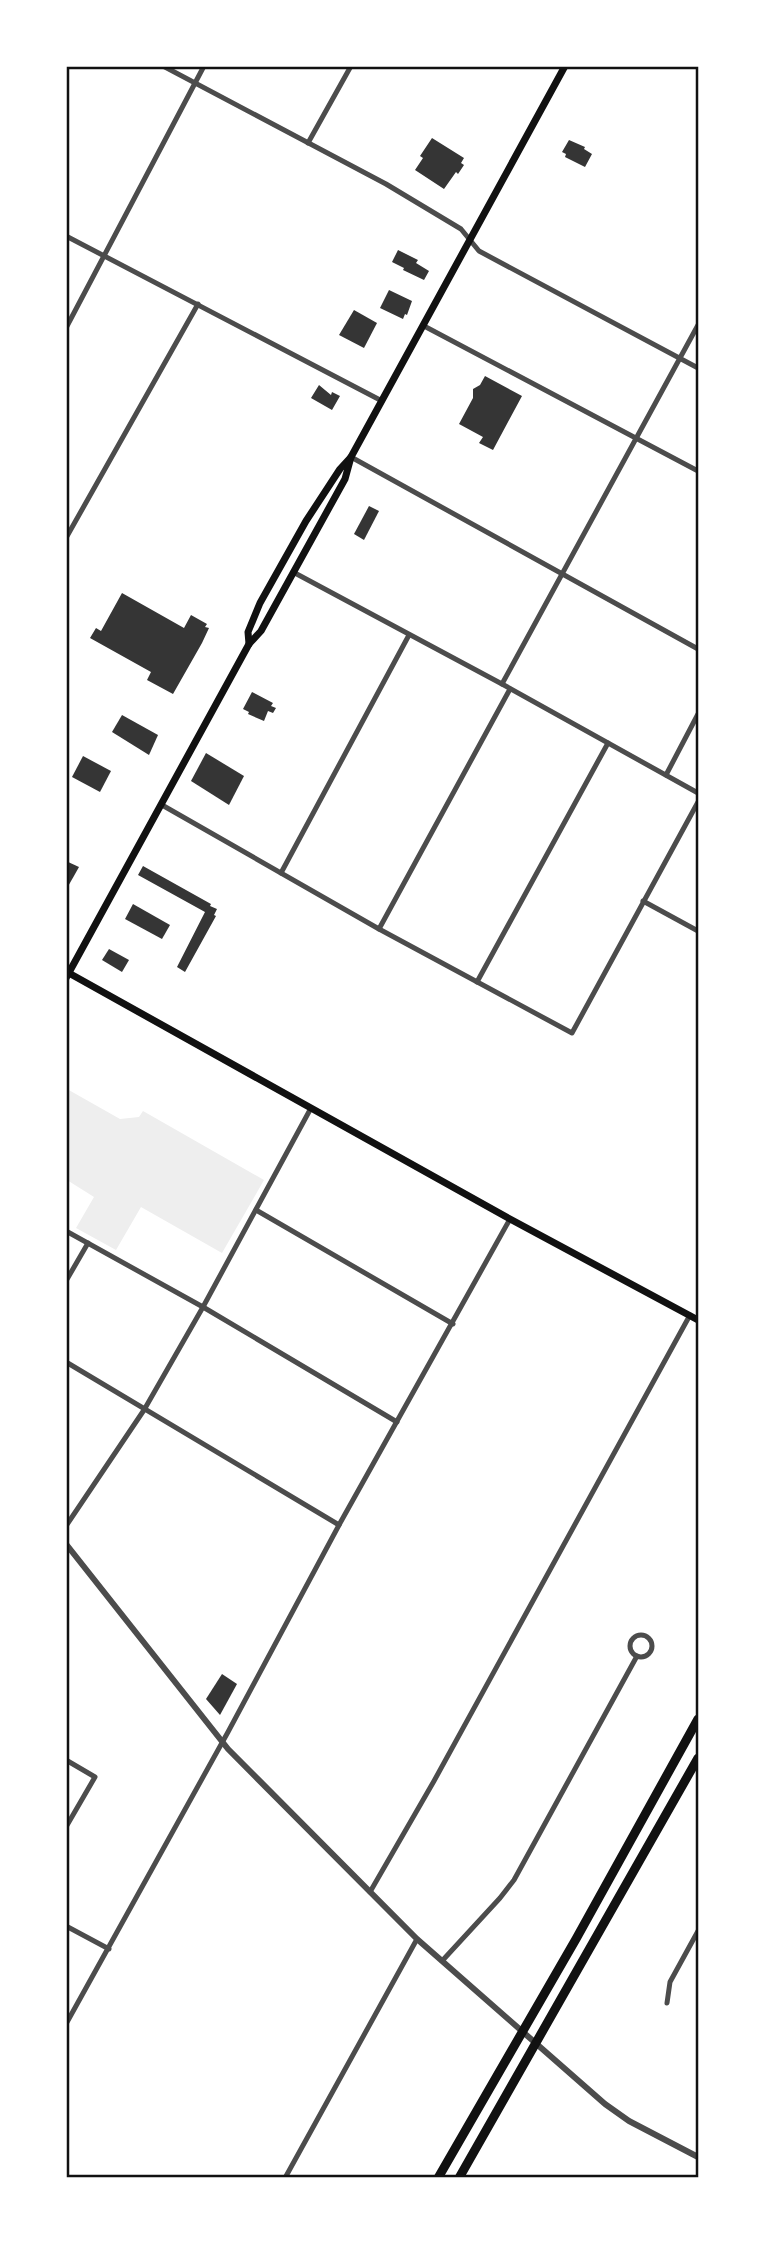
<svg xmlns="http://www.w3.org/2000/svg" width="765" height="2244" viewBox="0 0 765 2244" font-family="'Roboto Condensed',sans-serif">
	<style>
		.green { fill: #eee }
		.building { fill: #353535 }
		.lines { fill: none; stroke-linecap: round; stroke-linejoin: round }
		.minor { stroke: #4c4c4c; stroke-width: 5 }
		.tertiary { stroke: #4c4c4c; stroke-width: 6 }
		.secondary { stroke: #111; stroke-width: 7 }
		.motorway { stroke: #111; stroke-width: 9 }
		.neatline { fill: none; stroke: #111; stroke-width: 2.5 }
	</style>
	<rect width="100%" height="100%" fill="#fff"/>
	<!-- green -->
	<polygon class="green" points="67,1089 120,1119 139,1117 143,1111 264,1180 222,1253 141,1207 116,1250 76,1228 94,1197 67,1180"/>
	<!-- building -->
	<g class="building">
		<polygon points="432,138 464,158 461,163 464,165 458,174 456,172 444,189 415,170 423,158 420,156"/>
		<polygon points="569,140 585,147 584,149 592,154 585,167 565,157 566,154 562,152"/>
		<polygon points="398,250 418,260 416,263 429,271 424,280 403,270 404,268 392,262"/>
		<polygon points="389,290 412,301 407,315 405,314 403,319 380,308"/>
		<polygon points="354,310 377,323 364,348 339,335"/>
		<polygon points="485,376 522,396 493,450 479,443 483,437 459,424 473,398 473,389 480,385"/>
		<polygon points="319,385 331,395 332,392 340,396 332,410 311,398"/>
		<polygon points="369,506 379,511 364,540 354,534"/>
		<polygon points="122,593 184,628 191,615 207,624 205,627 209,628 202,643 173,694 147,680 151,672 90,638 96,628 101,631"/>
		<polygon points="252,692 273,703 271,706 276,708 273,713 268,711 264,721 248,714 249,712 243,709"/>
		<polygon points="122,715 158,735 149,755 112,732"/>
		<polygon points="206,753 244,776 229,805 191,781"/>
		<polygon points="83,756 111,771 100,792 72,777"/>
		<polygon points="66,861 79,867 66,890"/>
		<polygon points="143,866 211,904 210,906 217,909 214,915 216,916 185,972 177,967 205,912 138,875"/>
		<polygon points="133,904 170,925 162,939 125,919"/>
		<polygon points="109,949 129,960 122,972 102,960"/>
		<polygon points="222,1674 237,1684 220,1715 206,1699"/>
	</g>
	<g class="lines">
		<!-- minor -->
		<g class="minor">
			<polyline points="163,66 386,184 461,229 479,251 698,368"/>
			<polyline points="308,143 351,66"/>
			<polyline points="66,236 382,401"/>
			<polyline points="424,326 698,471"/>
			<polyline points="66,328 204,66"/>
			<polyline points="351,457 698,649"/>
			<polyline points="66,538 198,304"/>
			<polyline points="293,572 502,684 698,793"/>
			<polyline points="502,684 698,325"/>
			<polyline points="666,775 698,714"/>
			<polyline points="162,805 379,929 572,1033 698,802"/>
			<polyline points="281,873 409,635"/>
			<polyline points="643,901 698,931"/>
			<polyline points="379,929 510,689"/>
			<polyline points="477,982 608,743"/>
			<polyline points="256,1210 453,1324"/>
			<polyline points="66,1231 203,1307 397,1422"/>
			<polyline points="66,1281 88,1243"/>
			<polyline points="66,1362 339,1525"/>
			<polyline points="66,1526 144,1410 203,1307 311,1108"/>
			<circle cx="641" cy="1646" r="11"/>
			<polyline points="66,1760 95,1777 66,1827"/>
			<polyline points="370,1892 434,1781 690,1315"/>
			<polyline points="66,1926 109,1949"/>
			<polyline points="442,1961 500,1898 514,1880 637,1656"/>
			<polyline points="667,2003 670,1982 698,1931"/>
			<polyline points="66,2024 228,1732 339,1525 510,1219"/>
			<polyline points="285,2178 417,1939"/>
		</g>
		<!-- tertiary -->
		<polyline class="tertiary" points="66,1544 228,1749 417,1939 605,2104 629,2121 698,2157"/>
		<!-- secondary -->
		<g class="secondary">
			<polyline points="249,644 248,632 260,603 306,521 340,469 351,457"/>
			<polyline points="67,972 510,1219 698,1320"/>
			<polyline points="66,978 249,644 261,631 345,479 351,457 565,66"/>
		</g>
		<!-- motorway -->
		<g class="motorway">
			<polyline points="438,2178 576,1939 698,1719"/>
			<polyline points="459,2178 698,1758"/>
		</g>
	</g>
	<!-- border -->
	<rect width="765" height="2244" fill="none" stroke="#ffffff" stroke-width="136"/>
	<rect x="68" y="68" width="629" height="2108" class="neatline"/>
</svg>
